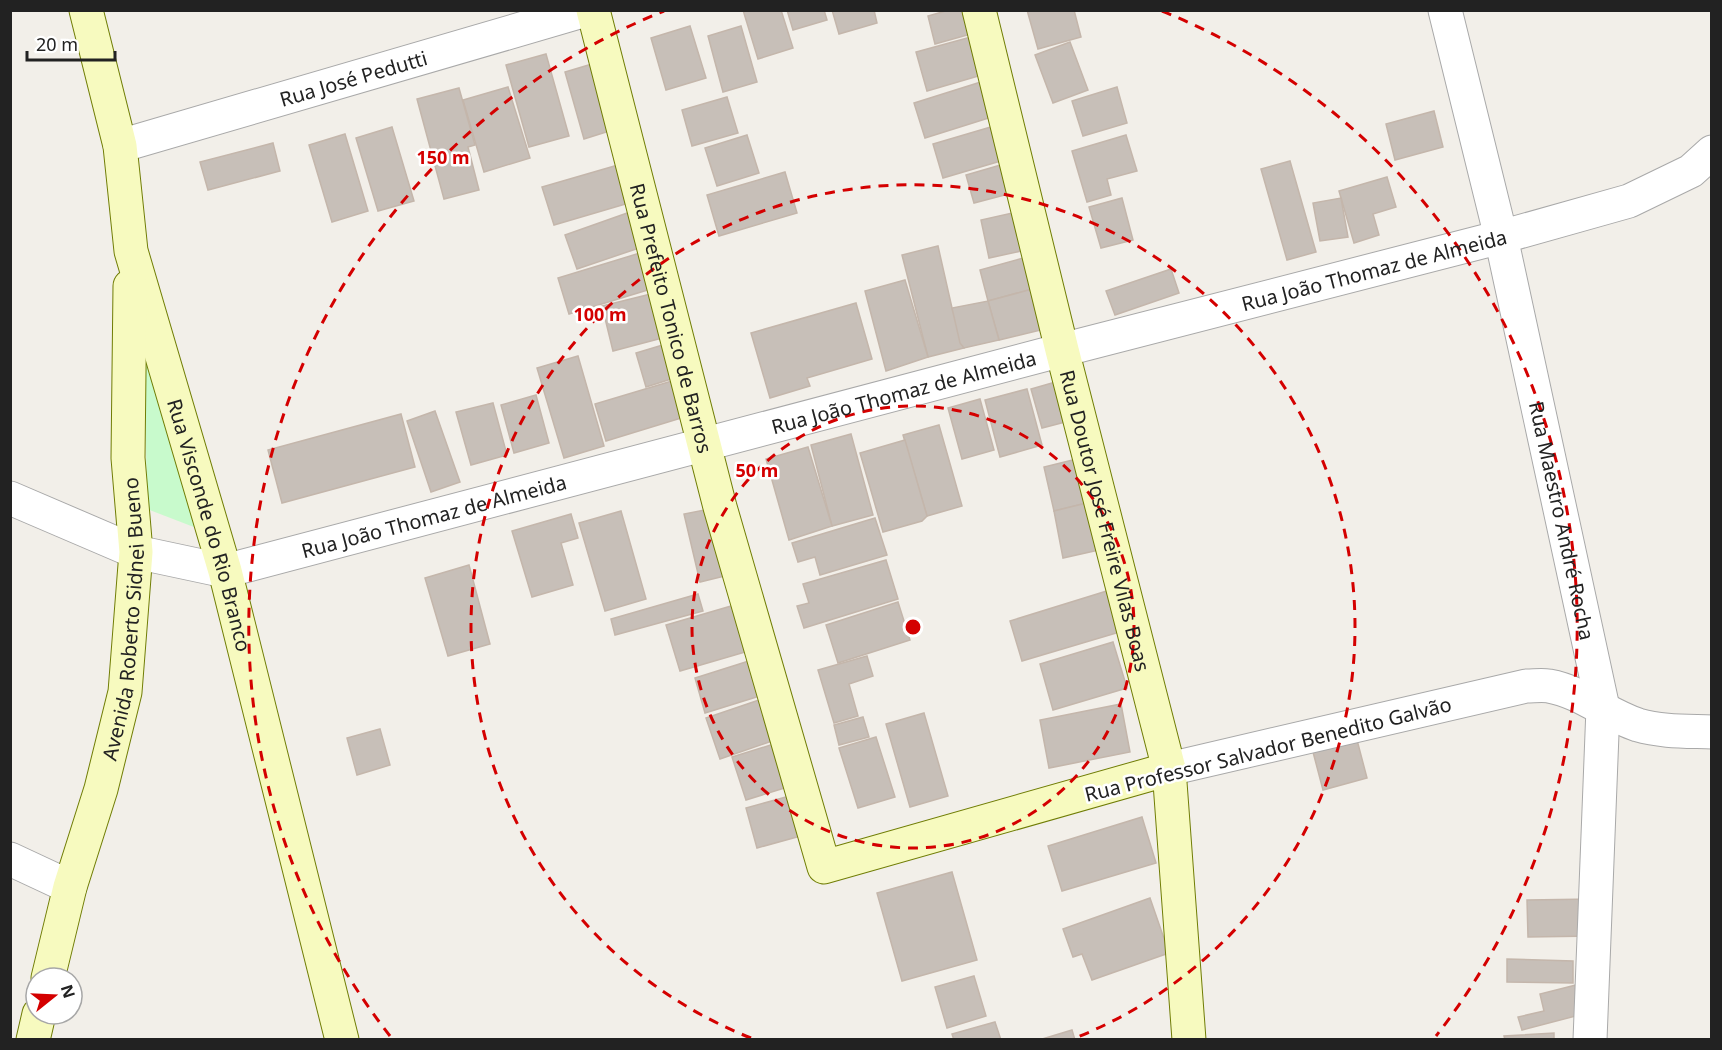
<svg xmlns="http://www.w3.org/2000/svg" width="1722" height="1050" viewBox="0 0 1722 1050" font-family="'Noto Sans',sans-serif">
	<style>
		.park { fill: #c8facc }
		.building { fill: #c7bfb8; stroke: #c4b6ab; stroke-width: 1.5 }
		.lines { fill: none; stroke-linecap: round; stroke-linejoin: round }
		.street-casing { stroke: #a9a9a9; stroke-width: 35 }
		.secondary-casing { stroke: #707d05; stroke-width: 35 }
		.street { stroke: #fff; stroke-width: 33 }
		.secondary { stroke: #f7fabf; stroke-width: 33 }
		.ring { fill: none; stroke: #d40000; stroke-width: 3; stroke-dasharray: 10 8 }
		.labels { text-anchor: middle; dominant-baseline: central; stroke-width: 5; stroke-linejoin: round; paint-order: stroke }
		.street-label { font-size: 20px; fill: #222; stroke: #fff }
		.centre { fill: #d40000; stroke: #fff; stroke-width: 3 }
		.ring-label { font-size: 18px; text-anchor: middle; font-weight: bold; fill: #d40000; stroke: #fff; stroke-width: 5; stroke-linejoin: round; paint-order: stroke }
	</style>
	<rect width="100%" height="100%" fill="#f2efe9"/>
	<!-- park -->
	<polygon class="park" points="144,325 199,529 147,509"/>
	<!-- building -->
	<g class="building">
		<polygon points="743,10 781,10 793,48 758,59"/>
		<polygon points="787,10 824,10 827,20 793,30"/>
		<polygon points="832,10 874,10 877,23 839,34"/>
		<polygon points="949,10 973,10 978,32 935,44 928,16"/>
		<polygon points="1027,10 1074,10 1081,37 1038,49"/>
		<polygon points="690,26 706,78 666,90 651,38"/>
		<polygon points="741,26 757,82 723,92 708,36"/>
		<polygon points="982,34 992,72 927,91 916,52"/>
		<polygon points="1070,42 1088,90 1053,103 1035,55"/>
		<polygon points="546,54 569,136 529,147 506,65"/>
		<polygon points="602,61 622,127 584,139 565,72"/>
		<polygon points="984,81 995,116 925,138 914,103"/>
		<polygon points="508,87 530,158 484,172 463,100"/>
		<polygon points="1117,87 1127,123 1083,136 1072,101"/>
		<polygon points="459,88 475,145 468,147 479,190 444,199 417,99"/>
		<polygon points="727,97 738,133 692,146 682,110"/>
		<polygon points="1434,111 1443,147 1395,160 1386,124"/>
		<polygon points="1001,124 1011,158 943,178 933,144"/>
		<polygon points="392,127 414,201 378,211 356,138"/>
		<polygon points="345,134 368,211 332,222 309,145"/>
		<polygon points="747,135 759,173 717,186 705,148"/>
		<polygon points="1126,135 1137,171 1107,179 1111,195 1087,202 1072,151"/>
		<polygon points="273,143 280,171 208,190 200,162"/>
		<polygon points="1290,161 1316,252 1287,260 1261,169"/>
		<polygon points="1011,162 1020,191 974,203 966,175"/>
		<polygon points="618,165 629,203 554,225 542,187"/>
		<polygon points="785,172 797,213 719,236 707,195"/>
		<polygon points="1387,177 1396,207 1373,214 1379,235 1354,243 1339,191"/>
		<polygon points="1122,198 1133,240 1101,248 1089,207"/>
		<polygon points="1341,198 1348,237 1320,241 1313,203"/>
		<polygon points="1026,210 1035,248 989,258 981,220"/>
		<polygon points="630,212 642,247 577,269 565,235"/>
		<polygon points="938,246 952,308 964,348 928,357 902,255"/>
		<polygon points="640,253 651,289 569,314 558,278"/>
		<polygon points="1027,257 1036,288 988,301 980,270"/>
		<polygon points="1171,269 1179,293 1115,315 1106,291"/>
		<polygon points="905,280 928,357 886,371 865,291"/>
		<polygon points="1036,288 1053,327 999,340 988,301"/>
		<polygon points="659,292 670,336 613,351 602,306"/>
		<polygon points="988,301 999,340 964,348 960,343 952,308"/>
		<polygon points="856,303 872,359 807,378 810,386 770,398 751,333"/>
		<polygon points="676,341 684,375 646,387 636,353"/>
		<polygon points="578,356 604,446 564,458 537,368"/>
		<polygon points="682,378 691,415 606,441 595,404"/>
		<polygon points="1066,379 1077,419 1042,428 1031,389"/>
		<polygon points="1027,389 1042,445 1000,457 985,400"/>
		<polygon points="536,395 549,443 514,453 501,405"/>
		<polygon points="980,399 994,450 962,459 948,408"/>
		<polygon points="493,403 507,455 471,465 456,412"/>
		<polygon points="435,411 460,482 431,492 407,421"/>
		<polygon points="401,414 415,467 282,503 268,450"/>
		<polygon points="939,425 962,506 927,516 903,435"/>
		<polygon points="851,434 873,515 832,526 811,445"/>
		<polygon points="905,440 927,516 922,521 883,532 860,453"/>
		<polygon points="808,447 832,526 789,540 766,459"/>
		<polygon points="1085,457 1095,501 1054,511 1044,467"/>
		<polygon points="1095,501 1108,548 1063,558 1054,511"/>
		<polygon points="720,507 737,573 700,582 684,514"/>
		<polygon points="621,511 646,599 605,611 579,523"/>
		<polygon points="571,514 578,538 561,543 573,585 532,597 512,531"/>
		<polygon points="875,518 887,555 820,575 815,557 798,562 792,543"/>
		<polygon points="886,560 898,599 804,628 797,606 809,603 803,584"/>
		<polygon points="469,565 490,644 448,656 425,578"/>
		<polygon points="1110,590 1123,631 1022,661 1010,621"/>
		<polygon points="698,594 703,611 615,635 611,619"/>
		<polygon points="898,602 910,640 838,663 826,625"/>
		<polygon points="738,604 752,650 680,671 666,625"/>
		<polygon points="1113,642 1127,688 1053,710 1040,664"/>
		<polygon points="867,656 873,676 849,684 858,716 834,723 818,670"/>
		<polygon points="752,660 763,695 705,713 695,678"/>
		<polygon points="762,699 775,740 720,759 706,718"/>
		<polygon points="1121,704 1130,752 1049,768 1040,720"/>
		<polygon points="924,713 948,796 910,807 886,724"/>
		<polygon points="863,717 869,737 839,745 834,725"/>
		<polygon points="380,729 390,765 357,775 347,738"/>
		<polygon points="876,737 895,797 858,808 839,748"/>
		<polygon points="1357,740 1367,778 1323,790 1313,752"/>
		<polygon points="777,743 791,786 746,800 732,757"/>
		<polygon points="797,794 808,834 757,848 746,808"/>
		<polygon points="1142,817 1156,863 1062,891 1048,846"/>
		<polygon points="952,872 977,960 902,981 877,893"/>
		<polygon points="1150,898 1169,953 1092,980 1082,954 1073,957 1063,929"/>
		<polygon points="1593,899 1594,936 1528,937 1527,900"/>
		<polygon points="1507,959 1573,961 1573,983 1507,982"/>
		<polygon points="974,976 986,1016 947,1028 935,987"/>
		<polygon points="1580,984 1587,1013 1522,1030 1518,1017 1544,1011 1540,994"/>
		<polygon points="995,1022 1001,1040 954,1040 952,1034"/>
		<polygon points="1072,1030 1075,1040 1039,1040"/>
		<polygon points="1554,1033 1554,1040 1505,1040 1504,1036"/>
	</g>
	<g class="lines">
		<!-- street casing -->
		<g class="street-casing">
			<g id="street">
				<path id="s1" d="M1445,10l56,227 102,471 -13,332"/>
				<path id="s2" d="M120,146l466,-136"/>
				<path id="s3" d="M10,498l126,54 89,19 837,-221 439,-113 128,-36 62,-30 21,-19"/>
				<path d="M1169,769l357,-83c8,0 16,-1 23,0 33,6 58,29 89,39 24,7 49,6 74,7"/>
				<polyline points="10,859 70,887"/>
			</g>
		</g>
		<!-- secondary casing -->
		<g class="secondary-casing">
			<g id="secondary">
				<path id="s4" d="M86,10l34,136 11,105 94,320 117,469"/>
				<path id="s5" d="M593,10l127,497 104,360 345,-98"/>
				<path id="s6" d="M979,10l83,340 107,419 20,271"/>
				<path id="s7" d="M48,978l22,-91 31,-98 24,-97 11,-140 -8,-94 2,-172"/>
				<polyline points="33,1040 39,1014"/>
			</g>
		</g>
		<!-- street -->
		<use href="#street" class="street"/>
		<!-- secondary -->
		<use href="#secondary" class="secondary"/>
	</g>
	<!-- distance rings -->
	<g class="ring">
		<circle cx="913" cy="627" r="221"/>
		<path d="M751 1038A442 442 0 1 1 1075 1038"/>
		<path d="M390 1036A664 664 0 0 1 664 11M1162 11A664 664 0 0 1 1436 1036"/>
	</g>
	<g class="labels">
		<!-- street labels -->
		<g class="street-label">
			<text stroke="none"><textPath href="#s2" startOffset="243">Rua José Pedutti</textPath></text>
			<text stroke="none"><textPath href="#s3" startOffset="1416">Rua João Thomaz de Almeida</textPath></text>
			<text stroke="none"><textPath href="#s5" startOffset="318">Rua Prefeito Tonico de Barros</textPath></text>
			<text stroke="none"><textPath href="#s3" startOffset="930">Rua João Thomaz de Almeida</textPath></text>
			<text stroke="none"><textPath href="#s3" startOffset="444">Rua João Thomaz de Almeida</textPath></text>
			<text stroke="none"><textPath href="#s1" startOffset="524">Rua Maestro André Rocha</textPath></text>
			<text stroke="none"><textPath href="#s6" startOffset="526">Rua Doutor José Freire Vilas Boas</textPath></text>
			<text stroke="none"><textPath href="#s4" startOffset="531">Rua Visconde do Rio Branco</textPath></text>
			<text stroke="none"><textPath href="#s7" startOffset="369">Avenida Roberto Sidnei Bueno</textPath></text>
			<text transform="translate(1268 749) rotate(-14)">Rua Professor Salvador Benedito Galvão</text>
		</g>
	</g>
	<circle cx="913" cy="627" r="9" class="centre"/>
	<g class="ring-label">
		<text x="443" y="164">150 m</text>
		<text x="600" y="321">100 m</text>
		<text x="757" y="477">50 m</text>
	</g>
	<!-- border -->
	<rect width="1722" height="1050" fill="none" stroke="#222222" stroke-width="24"/>
	<!-- north arrow -->
	<g transform="translate(54 996) rotate(72)"><circle r="28" fill="#ffffff" stroke="#a7a7a7" stroke-width="1.5"/>
	<path d="M0-4.5L10 22L0 15L-10 22Z" fill="#d40000"/>
	<text y="-9" font-size="16" font-weight="bold" text-anchor="middle" fill="#222222">N</text>
	</g>
	<!-- scale -->
	<path d="M27 51v9h88v-9" fill="none" stroke="#222222" stroke-width="3"/>
	<text x="36" y="51" font-size="18" fill="#222222" stroke="#ffffff" stroke-width="4.5" paint-order="stroke">20 m</text>
</svg>
